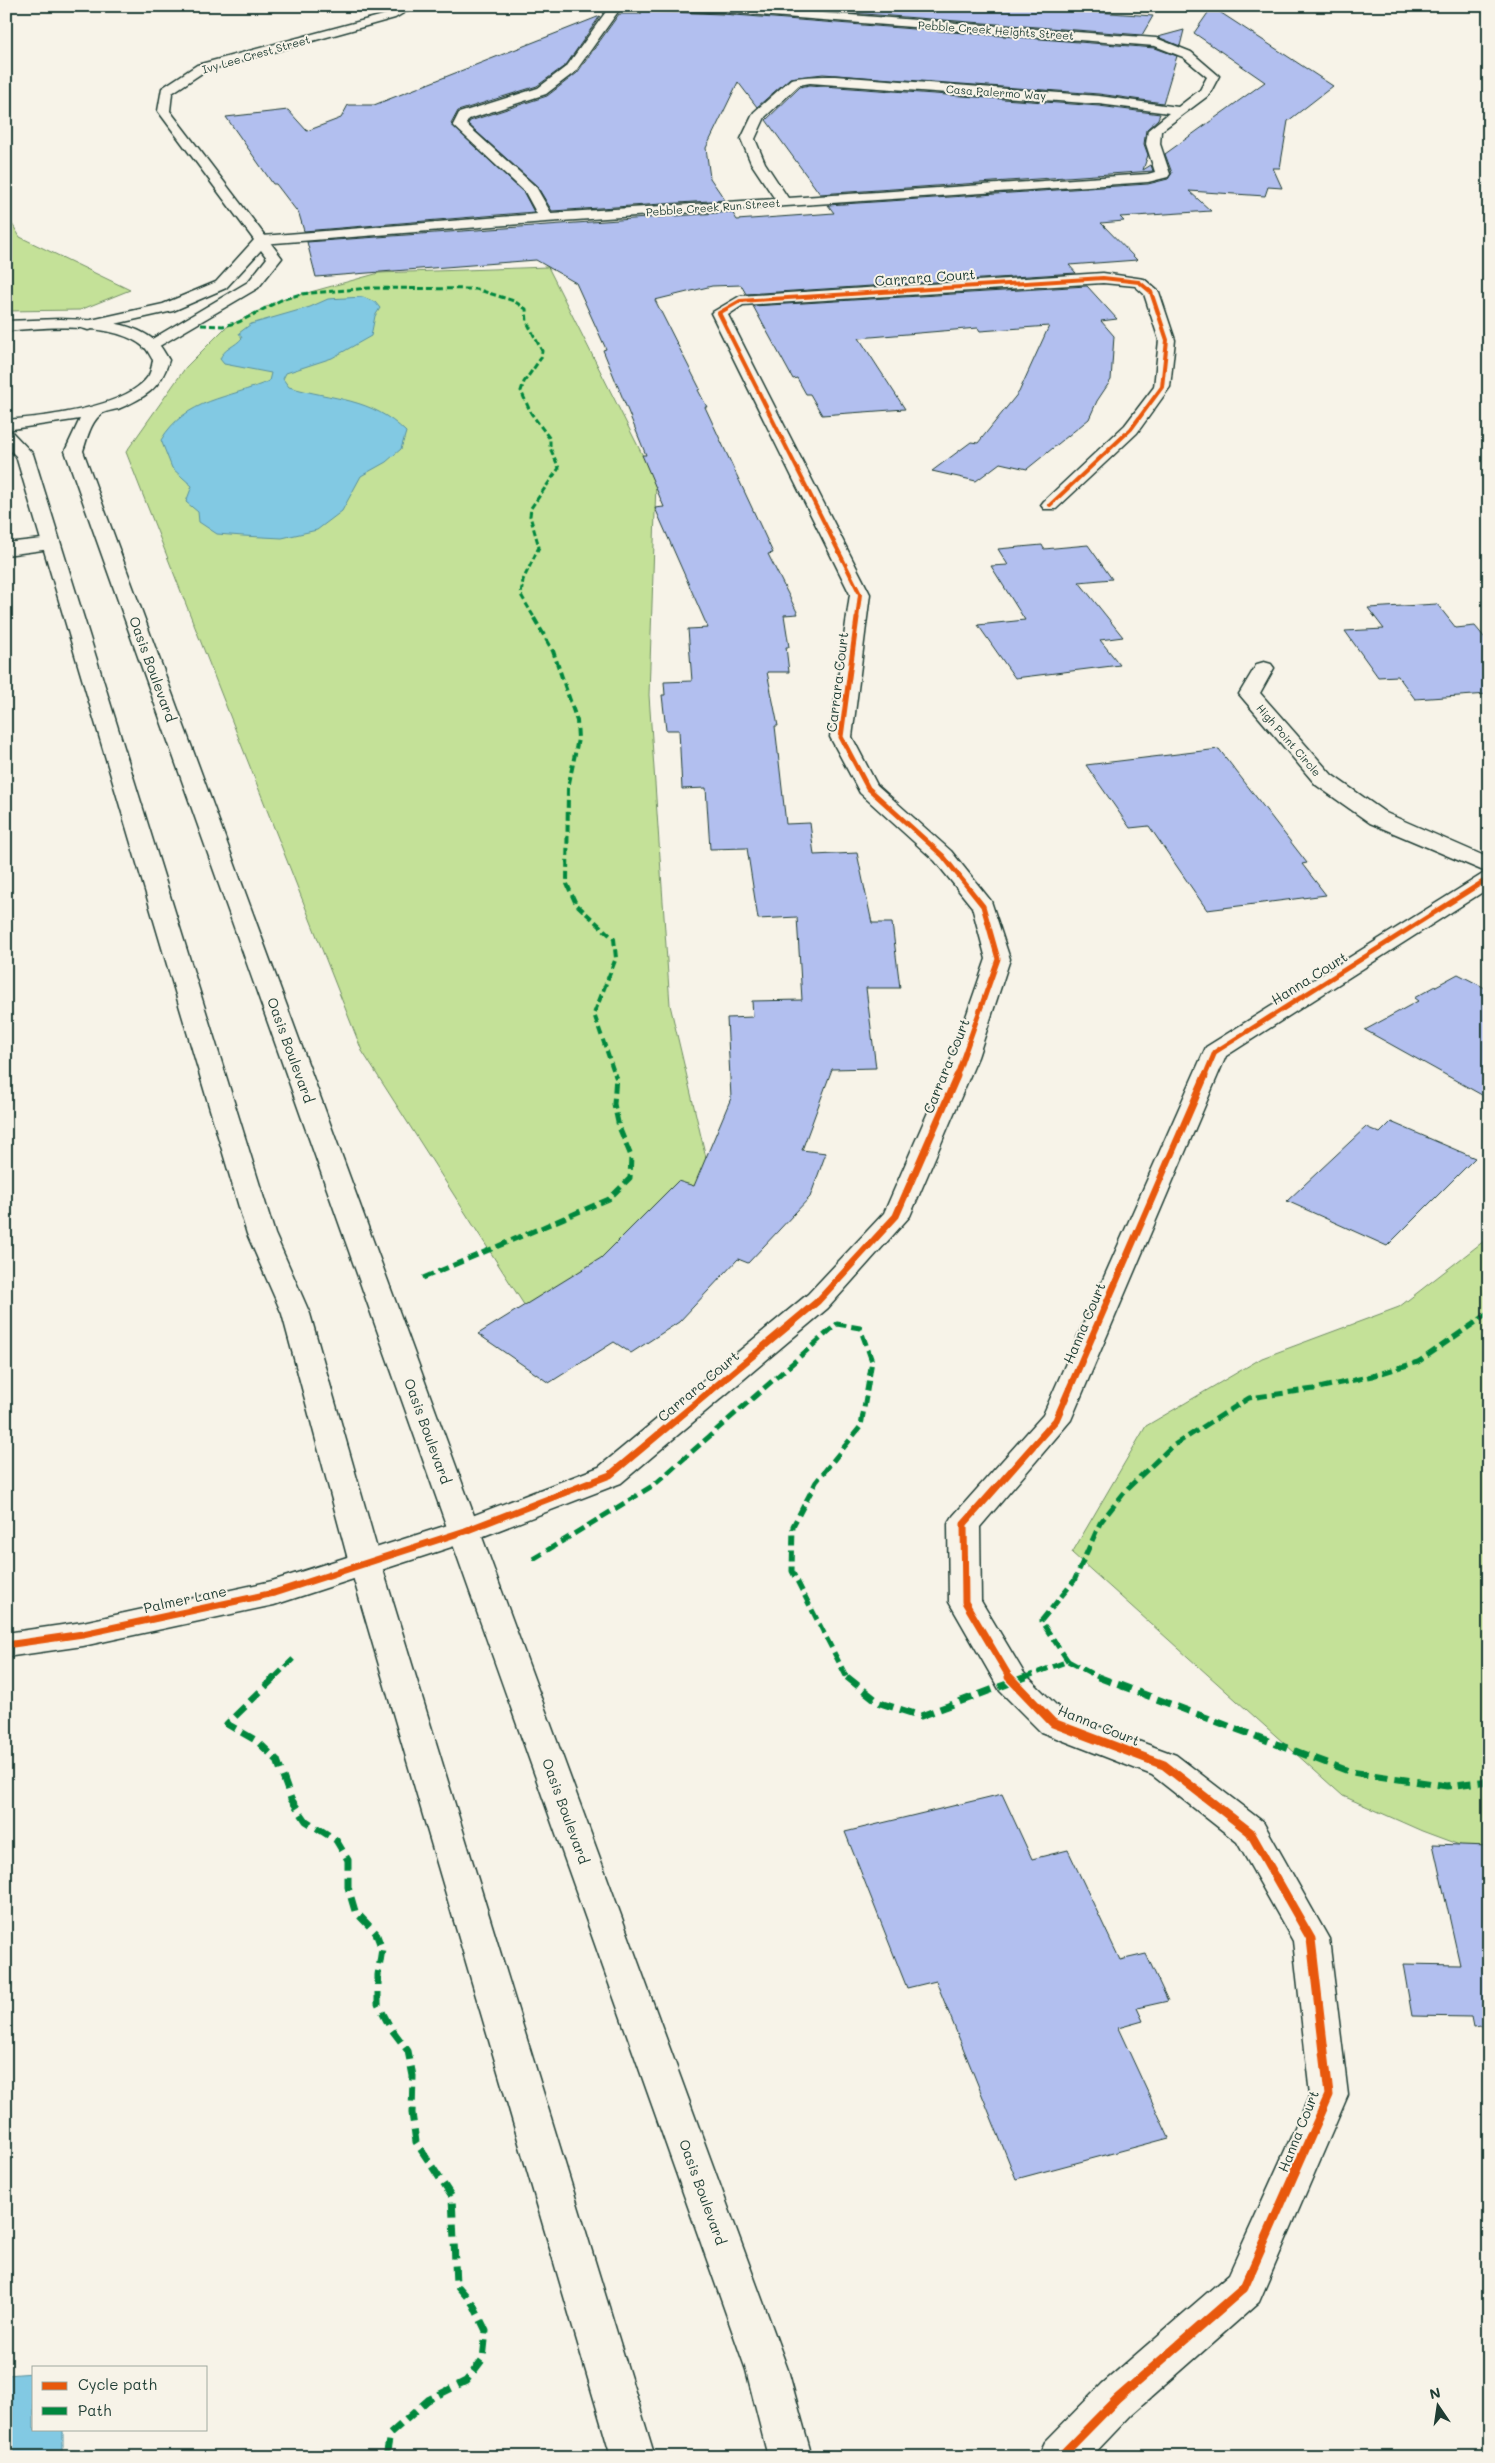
<svg xmlns="http://www.w3.org/2000/svg" width="1495" height="2463" viewBox="0 0 1495 2463" font-family="Mali,sans-serif">
	<style>
		.green { fill: #c4e198; stroke: #728f66 }
		.water { fill: #82c9e3; stroke: #5a919d }
		.building { fill: #b2bfef; stroke: #1f3d34 }
		.lines { fill: none; stroke-linecap: round; stroke-linejoin: round }
		.minor-casing { stroke: #1f3d34; stroke-width: 3 }
		.tertiary-casing { stroke: #1f3d34; stroke-width: 3 }
		.secondary-casing { stroke: #1f3d34; stroke-width: 3 }
		.minor { fill: #f7f3e8; fill-rule: evenodd }
		.tertiary { fill: #f7f3e8; fill-rule: evenodd }
		.secondary { fill: #f7f3e8; fill-rule: evenodd }
		.quiet-far3 { stroke: #00873e; stroke-width: 3; stroke-dasharray: 6 3; stroke-linecap: butt }
		.quiet-far2 { stroke: #00873e; stroke-width: 4; stroke-dasharray: 8 4; stroke-linecap: butt }
		.quiet-far1 { stroke: #00873e; stroke-width: 5; stroke-dasharray: 11 5; stroke-linecap: butt }
		.quiet { stroke: #00873e; stroke-width: 7; stroke-dasharray: 14 7; stroke-linecap: butt }
		.cycleway-far3-casing { stroke: #f7f3e8; stroke-width: 5.5 }
		.cycleway-far2-casing { stroke: #f7f3e8; stroke-width: 8 }
		.cycleway-far1-casing { stroke: #f7f3e8; stroke-width: 10 }
		.cycleway-casing { stroke: #f7f3e8; stroke-width: 12 }
		.cycleway-far3 { stroke: #e8590c; stroke-width: 4 }
		.cycleway-far2 { stroke: #e8590c; stroke-width: 5 }
		.cycleway-far1 { stroke: #e8590c; stroke-width: 7 }
		.cycleway { stroke: #e8590c; stroke-width: 9 }
		.labels { text-anchor: middle; dominant-baseline: central; stroke-width: 4; stroke-linejoin: round; paint-order: stroke }
		.far-street-label { font-size: 11px; fill: #1f3d34; stroke: #f7f3e8 }
		.street-label { font-size: 14px; fill: #1f3d34; stroke: #f7f3e8 }
	</style>
	<rect width="100%" height="100%" fill="#f7f3e8"/>
	<filter id="ink" filterUnits="userSpaceOnUse"><feTurbulence type="fractalNoise" baseFrequency=".02" numOctaves="2"/><feDisplacementMap in="SourceGraphic" scale="10" xChannelSelector="R" yChannelSelector="G"/><feConvolveMatrix kernelMatrix="1 2 1 2 8 2 1 2 1" color-interpolation-filters="sRGB"/></filter>
	<g filter="url(#ink)">
		<!-- green -->
		<g class="green">
			<polygon points="6,214 20,237 130,290 80,310 6,311"/>
			<polygon points="548,267 656,482 649,695 670,1005 712,1183 544,1336 362,1051 126,452 186,367 225,328 278,301 379,273"/>
			<polygon points="1489,1237 1489,1856 1422,1831 1343,1796 1072,1553 1146,1426 1262,1358 1399,1307"/>
		</g>
		<!-- water -->
		<g class="water">
			<path d="M363,297l12,5 5,6 -5,8 -4,20 -39,22 -46,15 -3,6 6,8c44,13 82,10 117,45l-5,17 -15,13 -25,14 -19,35 -25,19 -35,8 -39,-2 -26,-2 -18,-12 -1,-10 -12,-10 6,-16 -20,-18 -11,-28c25,-42 68,-41 108,-59l2,-8 -47,-9 -4,-5c3,-10 16,-13 22,-21l-3,-5 12,-9 59,-17 18,-8z"/>
			<polygon points="34,2373 34,2429 63,2429 63,2457 6,2457 6,2375"/>
		</g>
		<!-- building -->
		<g class="building">
			<polygon points="759,6 1012,6 1153,16 1142,35"/>
			<polygon points="1212,7 1333,86 1288,121 1280,168 1273,168 1282,188 1268,187 1265,196 1189,191 1211,211 1120,217 1124,221 1101,223 1137,260 1069,265 1076,273 746,294 741,285 712,286 655,300 700,389 698,390 707,407 705,407 773,553 768,554 798,614 784,615 789,647 786,647 789,672 767,672 778,726 775,726 786,824 810,823 814,855 857,853 872,923 892,923 900,988 866,988 876,1068 832,1069 802,1150 826,1153 810,1197 748,1263 738,1259 679,1322 631,1353 614,1342 549,1383 478,1334 601,1258 678,1181 694,1186 731,1098 727,1018 753,1017 752,1001 802,1000 797,917 758,919 747,848 710,849 706,788 682,789 679,730 666,730 662,695 665,695 664,682 692,681 688,629 708,628 655,508 664,507 642,455 646,455 603,350 606,349 576,283 536,260 316,277 307,242 732,212 737,220 834,213 828,205 1148,184 1168,179 1172,173 1165,154 1265,82 1194,33"/>
			<polygon points="641,11 722,14 1155,48 1177,56 1163,103 1099,94 823,74 790,78 757,107 738,82 706,148 710,178 725,200 552,211 537,186 468,124 470,121 547,96 577,73 619,14 641,14"/>
			<polygon points="600,16 566,65 537,86 458,111 451,124 524,193 534,212 304,231 299,214 276,184 273,184 226,117 288,110 307,131 341,118 348,105 374,105"/>
			<polygon points="1184,30 1180,46 1158,37"/>
			<polygon points="810,85 1099,106 1160,114 1158,119 1146,130 1144,144 1148,155 1143,170 1151,165 1153,171 820,194 766,120 800,87"/>
			<polygon points="1087,286 1117,319 1101,321 1114,336 1111,380 1097,401 1089,419 1027,469 1000,463 976,481 932,471 971,442 978,443 1019,392 1049,326 980,331 978,328 859,338 905,409 822,415 810,394 806,394 797,378 793,379 753,306"/>
			<polygon points="1042,545 1044,549 1088,545 1112,579 1079,582 1123,637 1100,640 1120,665 1015,678 978,625 1025,620 991,566 1008,565 998,549"/>
			<polygon points="1437,604 1456,628 1475,626 1489,643 1489,694 1415,699 1398,676 1378,677 1345,631 1384,629 1368,608"/>
			<polygon points="1219,749 1307,863 1302,864 1326,895 1207,910 1149,826 1130,828 1086,765"/>
			<polygon points="1458,974 1489,990 1489,1099 1365,1030 1418,1001 1414,998"/>
			<polygon points="1391,1122 1475,1158 1387,1246 1287,1201 1366,1127 1380,1133"/>
			<polygon points="1002,1794 1032,1859 1068,1850 1120,1960 1146,1954 1168,2001 1137,2008 1143,2021 1118,2028 1169,2138 1016,2179 936,1981 907,1988 845,1832"/>
			<polygon points="1433,1844 1489,1846 1489,2025 1473,2027 1471,2017 1412,2016 1403,1964 1460,1965"/>
		</g>
		<g class="lines">
			<!-- minor casing -->
			<g class="minor-casing">
				<g id="minor">
					<path d="M610,6h12l-47,66 -29,22 -77,25 -3,5 70,63 15,26 224,-14 -24,-36 -10,-24 13,-27 37,-33c15,-3 28,-3 44,-3l264,20 79,11 22,-17 7,-13 -24,-20 -28,-11 -433,-34 -85,-3 -6,-3h100l425,32 35,14 28,24 -10,19 -48,36 -1,13 10,30 -2,3 -20,5 -602,40 -284,22 -7,-4 7,-4 275,-22 -12,-22 -72,-67 6,-12 79,-25 29,-22zM810,83l289,21 70,9 -21,17 -2,14 9,28 -7,2 -360,24 -23,-35 -10,-24 10,-22 34,-32z"/>
					<polygon points="1103,273 1144,279 1159,292 1175,340 1170,387 1137,433 1056,509 1044,509 1041,505 1044,501 1125,425 1154,387 1159,340 1144,294 1135,286 1103,283 743,305 728,315 870,594 852,737 877,785 951,851 991,901 1010,959 978,1057 910,1216 828,1308 621,1483 476,1539 274,1605 83,1646 6,1657 6,1633 83,1622 272,1581 454,1523 599,1467 808,1294 884,1213 952,1057 986,959 972,907 935,861 860,793 830,737 850,594 711,313 740,296"/>
					<polygon points="51,538 58,540 60,544 58,548 6,555 6,543"/>
					<polygon points="1264,662 1271,664 1274,668 1260,693 1332,775 1386,813 1489,858 1489,888 1226,1056 1071,1420 980,1527 981,1601 1024,1673 1065,1714 1176,1755 1263,1822 1329,1939 1348,2095 1259,2302 1132,2414 1091,2457 1038,2457 1045,2442 1102,2384 1229,2274 1310,2095 1293,1941 1237,1842 1152,1775 1041,1732 1000,1691 949,1602 948,1524 953,1516 1043,1415 1206,1047 1486,872 1370,823 1316,785 1239,694 1257,664"/>
				</g>
			</g>
			<!-- tertiary casing -->
			<g class="tertiary-casing">
				<polygon id="tertiary" points="400,6 415,6 395,18 205,71 172,93 170,111 282,258 258,288 156,348 144,348 142,345 248,282 267,258 261,250 226,288 173,311 88,330 82,328 80,325 82,322 163,304 216,282 254,240 158,111 162,88 197,65 387,14"/>
			</g>
			<!-- secondary casing -->
			<g class="secondary-casing">
				<g id="secondary">
					<path d="M60,319c30,1 71,1 95,22 6,4 10,13 14,19 -8,29 -25,38 -51,49 -5,1 -11,2 -15,4 -12,7 -16,26 -20,38l705,1919 24,87h-44l-22,-87 -681,-1919 15,-32 -74,11v-10c36,-3 122,-12 143,-45 2,-4 3,-10 4,-15 -3,-4 -5,-10 -9,-13 -31,-26 -100,-20 -138,-16v-10z"/>
					<polygon points="6,431 12,432 33,454 275,1234 310,1314 381,1563 655,2457 611,2457 349,1563 282,1314 247,1234 16,456 6,446"/>
				</g>
			</g>
			<!-- minor -->
			<use href="#minor" class="minor"/>
			<!-- tertiary -->
			<use href="#tertiary" class="tertiary"/>
			<!-- secondary -->
			<use href="#secondary" class="secondary"/>
			<!-- quiet-far3 -->
			<polyline class="quiet-far3" points="201,325 223,326 239,322 281,300 301,294 369,288 476,289 514,301 526,309 527,322 542,351 541,358 524,382 521,391 531,413 550,439 550,448 559,468 531,508 530,516 539,547 523,580 521,595 535,619"/>
			<!-- quiet-far2 -->
			<polyline class="quiet-far2" points="534,618 553,651 577,721 578,739 568,788 567,884 576,904 614,939 616,958 594,1014 616,1078"/>
			<!-- quiet-far1 -->
			<g class="quiet-far1">
				<polyline points="423,1278 609,1199 630,1178 631,1156 619,1127 614,1104 616,1076"/>
				<polyline points="533,1559 654,1485 837,1324 860,1328 872,1361 861,1426 816,1482 793,1526 792,1571 847,1678"/>
				<polyline points="1068,1661 1041,1621 1074,1581 1100,1523 1128,1488 1171,1447 1249,1398 1314,1389 1372,1376 1418,1362 1489,1313"/>
				<polyline points="274,1678 294,1658"/>
				<polyline points="1023,1678 1068,1661 1100,1678"/>
			</g>
			<!-- quiet -->
			<g class="quiet">
				<polyline points="275,1677 227,1724 257,1741 277,1760 291,1799 306,1821 336,1840 348,1860 348,1887 355,1911 376,1933 382,1949 378,1975 378,2004 390,2027 408,2051 413,2076 412,2113 416,2142 452,2197 456,2284 473,2304 486,2331 483,2359 466,2381 428,2400 390,2434 386,2457"/>
				<polyline points="847,1677 880,1703 921,1716 1026,1677"/>
				<polyline points="1098,1677 1351,1772 1447,1786 1489,1781"/>
			</g>
			<!-- cycleway-far3 casing -->
			<g class="cycleway-far3-casing">
				<polyline id="cycleway-far3" points="857,619 860,594 719,313 740,301 1103,278 1139,282 1151,292 1167,340 1162,387 1131,429 1050,505"/>
			</g>
			<!-- cycleway-far2 casing -->
			<g class="cycleway-far2-casing">
				<g id="cycleway-far2">
					<polyline points="857,618 841,737 868,788 943,856 983,906 998,959 956,1078"/>
					<polyline points="1204,1078 1215,1052 1489,878"/>
				</g>
			</g>
			<!-- cycleway-far1 casing -->
			<g class="cycleway-far1-casing">
				<g id="cycleway-far1">
					<polyline points="6,1645 83,1634 274,1593 465,1531 610,1475 818,1301 896,1216 957,1076"/>
					<polyline points="1010,1678 965,1602 964,1524 1056,1420 1205,1076"/>
				</g>
			</g>
			<!-- cycleway casing -->
			<g class="cycleway-casing">
				<polyline id="cycleway" points="1009,1677 1053,1723 1164,1765 1250,1832 1311,1939 1329,2095 1244,2288 1117,2399 1060,2457"/>
			</g>
			<!-- cycleway-far3 -->
			<use href="#cycleway-far3" class="cycleway-far3"/>
			<!-- cycleway-far2 -->
			<use href="#cycleway-far2" class="cycleway-far2"/>
			<!-- cycleway-far1 -->
			<use href="#cycleway-far1" class="cycleway-far1"/>
			<!-- cycleway -->
			<use href="#cycleway" class="cycleway"/>
		</g>
	</g>
	<g class="labels">
		<!-- far-street labels -->
		<g class="far-street-label">
			<text transform="translate(996 30) rotate(4)">Pebble Creek Heights Street</text>
			<text transform="translate(256 54) rotate(-16)">Ivy Lee Crest Street</text>
			<text transform="translate(996 92) rotate(4)">Casa Palermo Way</text>
			<text transform="translate(713 207) rotate(-4)">Pebble Creek Run Street</text>
			<text transform="translate(1289 740) rotate(49)">High Point Circle</text>
		</g>
		<!-- street labels -->
		<g class="street-label">
			<text transform="translate(925 277) rotate(-4)">Carrara Court</text>
			<text transform="translate(153 669) rotate(70)">Oasis Boulevard</text>
			<text transform="translate(837 682) rotate(-83)">Carrara Court</text>
			<text transform="translate(1309 978) rotate(-32)">Hanna Court</text>
			<text transform="translate(291 1050) rotate(70)">Oasis Boulevard</text>
			<text transform="translate(946 1066) rotate(-68)">Carrara Court</text>
			<text transform="translate(1084 1323) rotate(-67)">Hanna Court</text>
			<text transform="translate(698 1386) rotate(-40)">Carrara Court</text>
			<text transform="translate(428 1431) rotate(70)">Oasis Boulevard</text>
			<text transform="translate(185 1599) rotate(-12)">Palmer Lane</text>
			<text transform="translate(1099 1725) rotate(22)">Hanna Court</text>
			<text transform="translate(566 1811) rotate(70)">Oasis Boulevard</text>
			<text transform="translate(1298 2131) rotate(-68)">Hanna Court</text>
			<text transform="translate(703 2192) rotate(70)">Oasis Boulevard</text>
		</g>
	</g>
	<!-- margin -->
	<rect width="1495" height="2463" fill="none" stroke="#f7f3e8" stroke-width="25"/>
	<rect x="12" y="12" width="1470" height="2438" fill="none" stroke="#1f3d34" stroke-width="2" filter="url(#ink)"/>
	<!-- legend -->
	<rect x="32" y="2366" width="175" height="65" fill="#f7f3e8" stroke="#a1aaa0"/>
	<rect x="42" y="2382" width="25" height="8" fill="#e8590c" stroke="#a1aaa0"/>
	<text x="78" y="2390" font-size="15" fill="#1f3d34">Cycle path</text>
	<rect x="42" y="2407" width="25" height="8" fill="#00873e" stroke="#a1aaa0"/>
	<text x="78" y="2416" font-size="15" fill="#1f3d34">Path</text>
	<!-- north arrow -->
	<g transform="translate(1438 2406) rotate(347)" stroke="#f7f3e8" stroke-width="4" paint-order="stroke">
	<path d="M0-4L9 19L0 12L-9 19Z" fill="#1f3d34"/>
	<text y="-8" font-size="14" font-weight="bold" text-anchor="middle" fill="#1f3d34">N</text>
	</g>
</svg>
